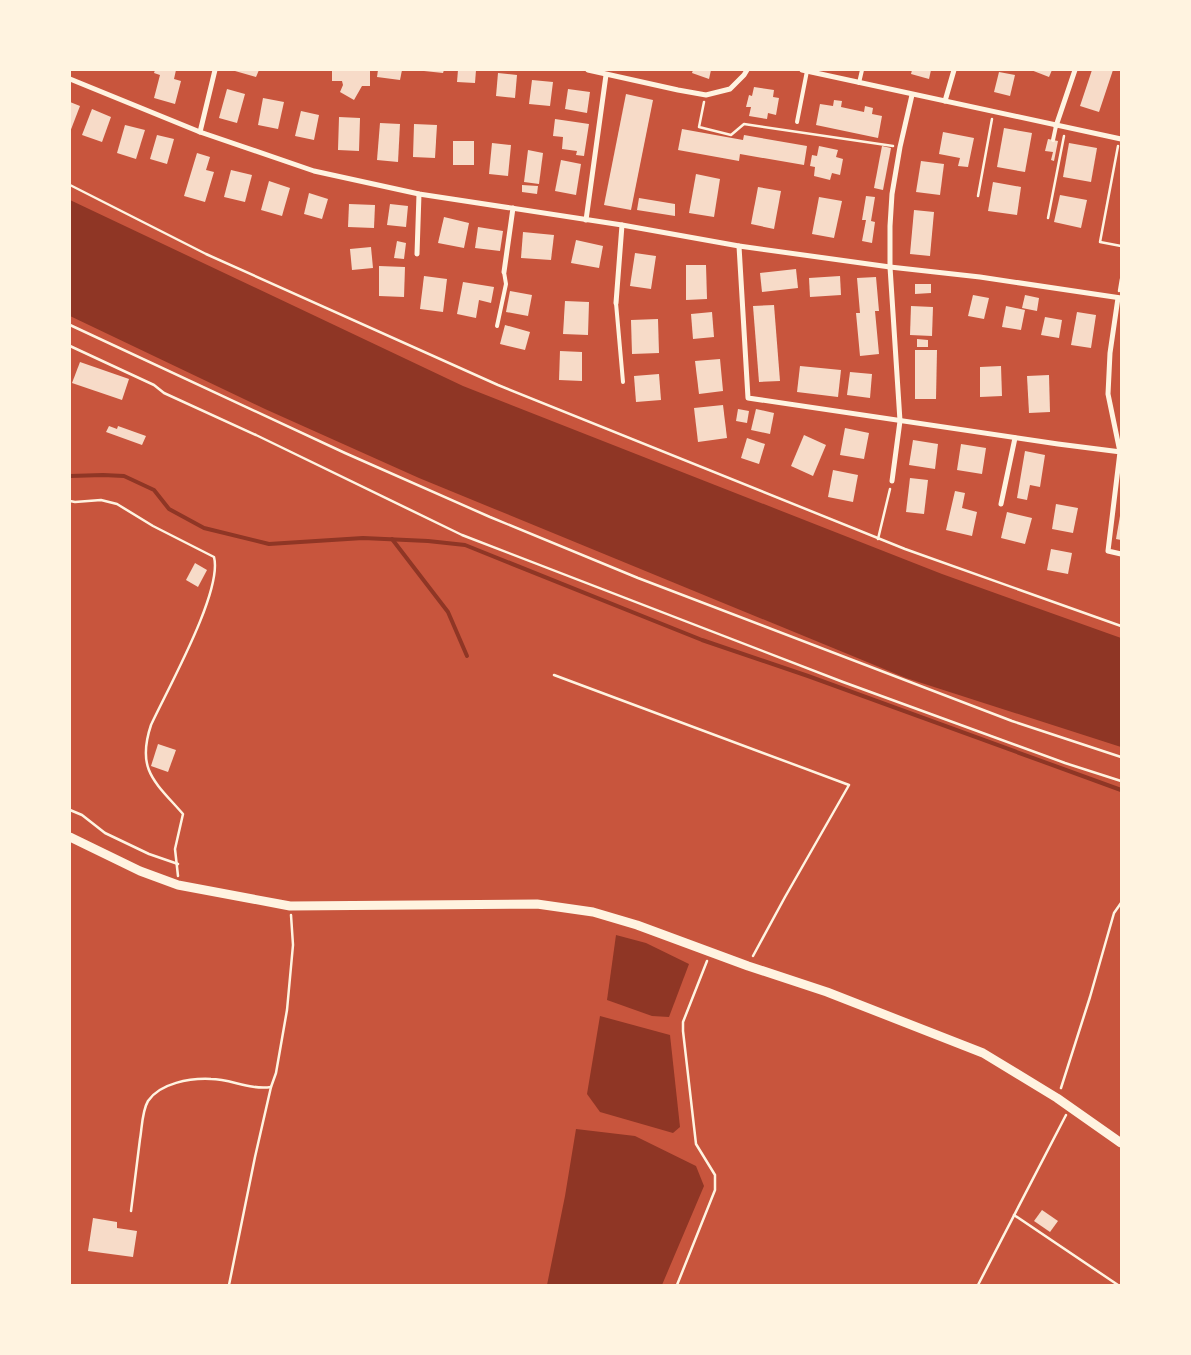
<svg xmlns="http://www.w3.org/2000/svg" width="1191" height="1355" viewBox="0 0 1191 1355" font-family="'Titillium Web',sans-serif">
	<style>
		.water { fill: #8f3625 }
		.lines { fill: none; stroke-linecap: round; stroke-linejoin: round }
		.stream { stroke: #8f3625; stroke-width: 4 }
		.building { fill: #f7dbc8 }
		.path { stroke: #fff3e0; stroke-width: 2.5 }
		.service { stroke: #fff3e0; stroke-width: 4 }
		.minor { stroke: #fff3e0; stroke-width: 5 }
		.tertiary { stroke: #fff3e0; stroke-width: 9 }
	</style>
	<rect width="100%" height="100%" fill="#c8553d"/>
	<!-- water -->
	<g class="water">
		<polygon points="70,200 463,386 942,574 1121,638 1121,747 906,678 419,478 265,409 70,316"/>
		<polygon points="616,935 646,943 689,964 669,1017 652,1016 607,1000"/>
		<polygon points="600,1016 670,1035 680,1127 673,1133 600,1112 587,1094"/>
		<polygon points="576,1129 635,1136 696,1166 704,1186 662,1285 547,1285 565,1196"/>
	</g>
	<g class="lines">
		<!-- stream -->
		<g class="stream">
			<polyline points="70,476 103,475 124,476 154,490 169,509 204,528 269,544 363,538 428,541 465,545 702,640 808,676 1121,790"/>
			<polyline points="392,539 448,612 467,656"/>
		</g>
	</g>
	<!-- building -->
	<g class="building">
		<polygon points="155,70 176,70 174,79 181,81 175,104 154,98 160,75 154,73"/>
		<polygon points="235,70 259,70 256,77 235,71"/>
		<polygon points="332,70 370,70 370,86 362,86 354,100 340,92 343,85 342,81 332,81"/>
		<polygon points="378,70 402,70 400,80 377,77"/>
		<polygon points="424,70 444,70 443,73 424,71"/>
		<polygon points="458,70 476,70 475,83 457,82"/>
		<polygon points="693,70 711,70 709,79 692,73"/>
		<polygon points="912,70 931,70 929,79 911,74"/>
		<polygon points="1031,70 1052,70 1049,77"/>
		<polygon points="1092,70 1113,70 1099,112 1080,106"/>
		<polygon points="999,72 1015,75 1010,96 994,92"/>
		<polygon points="498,73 517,75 515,98 496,96"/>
		<polygon points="532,80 553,82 550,106 529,104"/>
		<polygon points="754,87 774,90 773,97 779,98 776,115 768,113 767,119 749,116 751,107 746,107 749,95 752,96"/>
		<polygon points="227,89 245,94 237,123 219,118"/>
		<polygon points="568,89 590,92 587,113 565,109"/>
		<polygon points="626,94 653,100 631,210 604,205"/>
		<polygon points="263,98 284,102 278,129 258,125"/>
		<polygon points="834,100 842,101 841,107 864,112 865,106 873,108 872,114 882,116 878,138 816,125 820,104 833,106"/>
		<polygon points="70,102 80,106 70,132"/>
		<polygon points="92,109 111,117 102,142 82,135"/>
		<polygon points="301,111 319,115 314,140 295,136"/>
		<polygon points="339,117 360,118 359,151 338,150"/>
		<polygon points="555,119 589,124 584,156 576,155 577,151 562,149 563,137 553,136"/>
		<polygon points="380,123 400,124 398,162 377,160"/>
		<polygon points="414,124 437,125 435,158 413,157"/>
		<polygon points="125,125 145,130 136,159 117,153"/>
		<polygon points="1004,128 1032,133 1025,172 997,167"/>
		<polygon points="682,129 743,140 744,135 807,146 804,165 740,154 739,161 678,150"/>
		<polygon points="943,132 974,138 968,167 958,166 960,158 939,154"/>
		<polygon points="157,135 174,139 167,164 150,159"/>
		<polygon points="1048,139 1058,141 1054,161 1051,160 1053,152 1045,151"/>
		<rect x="453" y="141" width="21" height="24"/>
		<polygon points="492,143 511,145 508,176 489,174"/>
		<polygon points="1069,143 1097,148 1091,182 1063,177"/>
		<polygon points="819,146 838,150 836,157 843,159 840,175 832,173 830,180 814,176 815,167 810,166 812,155 817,156"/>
		<polygon points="882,146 891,148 883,190 874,188"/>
		<polygon points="528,150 543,153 539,184 524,182"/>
		<polygon points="197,153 210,157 206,170 214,172 205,202 184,196"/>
		<polygon points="561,160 581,164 576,195 555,191"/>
		<polygon points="921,161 944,164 940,195 916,192"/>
		<polygon points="231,170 252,175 245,202 224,197"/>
		<polygon points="696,174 720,179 714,217 689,213"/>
		<polygon points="269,181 290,188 282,216 261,210"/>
		<polygon points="993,182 1021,187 1017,215 988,211"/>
		<polygon points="522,185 538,186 537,194 522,192"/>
		<polygon points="758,187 781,191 774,229 751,224"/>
		<polygon points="309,193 328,199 322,219 304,214"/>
		<polygon points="1060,195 1087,200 1081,228 1054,222"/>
		<polygon points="866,196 875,197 871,221 875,222 872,243 862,241 866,220 862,220"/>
		<polygon points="819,197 842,201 834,238 812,234"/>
		<polygon points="639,198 675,204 675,216 637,210"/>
		<polygon points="349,204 375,205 374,228 348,227"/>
		<polygon points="390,204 408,206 406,227 387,225"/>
		<polygon points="914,210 934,212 930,256 910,254"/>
		<polygon points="444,217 469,223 464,248 438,243"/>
		<polygon points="478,227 503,231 500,251 475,248"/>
		<polygon points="523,232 554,235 551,260 521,258"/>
		<polygon points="576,240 603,246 599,268 571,263"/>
		<polygon points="397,241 406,243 404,259 394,258"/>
		<polygon points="371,247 373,268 352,270 350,249"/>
		<polygon points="635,253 656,256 651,289 630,286"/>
		<polygon points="686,265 706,265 707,299 686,300"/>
		<polygon points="379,266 405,267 404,297 379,296"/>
		<polygon points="796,269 798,288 762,292 760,273"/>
		<polygon points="424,276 447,279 443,312 420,309"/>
		<polygon points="840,276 841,295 810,297 809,278"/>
		<polygon points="876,277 879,311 875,311 879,354 860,356 856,313 860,313 857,278"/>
		<polygon points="463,282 494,287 491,303 479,300 476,318 457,314"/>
		<polygon points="915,284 931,284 931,293 915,294"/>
		<polygon points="510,291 532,295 528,316 506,312"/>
		<polygon points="973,295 989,298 984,319 968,316"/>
		<polygon points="1025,295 1039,298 1037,311 1022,308"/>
		<polygon points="565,301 589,302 588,335 563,334"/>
		<polygon points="774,305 780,381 759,382 753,306"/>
		<polygon points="911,306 933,307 932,336 910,335"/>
		<polygon points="1006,306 1025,310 1021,330 1002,327"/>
		<polygon points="712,312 714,337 693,339 691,314"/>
		<polygon points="1077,312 1096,315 1091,348 1071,345"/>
		<polygon points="1045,317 1062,320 1059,338 1041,335"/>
		<polygon points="658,319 659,353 632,354 631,320"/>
		<polygon points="505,325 530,332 525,350 500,344"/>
		<polygon points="917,339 928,340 928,347 917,347"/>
		<polygon points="915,350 937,350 936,399 915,399"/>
		<polygon points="560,351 582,352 582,381 559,380"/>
		<polygon points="720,359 723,391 699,394 695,361"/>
		<polygon points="80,362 129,379 122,400 72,383"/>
		<polygon points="800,366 841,370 838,397 797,392"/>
		<polygon points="1001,366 1002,396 980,397 980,367"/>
		<polygon points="850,372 872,374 870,398 847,395"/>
		<polygon points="659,374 661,400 636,402 634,376"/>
		<polygon points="1049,375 1050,412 1029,413 1027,376"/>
		<polygon points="723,405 727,438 698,442 694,408"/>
		<polygon points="738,409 749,411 747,423 736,421"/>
		<polygon points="756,409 774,413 770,434 751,430"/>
		<polygon points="109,426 117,429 118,426 146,436 142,445 106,432"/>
		<polygon points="845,428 869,433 864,459 840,455"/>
		<polygon points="804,435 826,445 813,476 791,466"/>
		<polygon points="747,438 765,444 759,464 741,458"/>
		<polygon points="913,440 938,444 935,469 909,465"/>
		<polygon points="961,444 986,448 982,474 957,470"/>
		<polygon points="1025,451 1045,455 1040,487 1030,485 1027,500 1017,498"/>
		<polygon points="833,470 858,475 853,502 828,497"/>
		<polygon points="910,478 928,480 924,514 906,512"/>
		<polygon points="955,491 965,493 962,508 977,512 972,536 946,530"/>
		<polygon points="1056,504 1078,508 1073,533 1052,529"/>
		<polygon points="1007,512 1032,518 1025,544 1001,538"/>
		<polygon points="1120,516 1121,516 1121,540 1116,539"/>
		<polygon points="1051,549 1072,553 1068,574 1047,570"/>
		<polygon points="195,563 207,570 198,587 186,580"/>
		<polygon points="158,744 176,750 168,772 151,766"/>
		<polygon points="1042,1210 1058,1221 1050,1232 1034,1221"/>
		<polygon points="93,1218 117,1222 117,1228 137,1231 133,1257 88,1251"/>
	</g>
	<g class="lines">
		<!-- path -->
		<g class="path">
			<polyline points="704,102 699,127 731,135 744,124 893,146"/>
			<polyline points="1118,146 1100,242 1121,246"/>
			<polyline points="70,185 206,254 498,385 905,549 1121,626"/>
			<polyline points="978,196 992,119"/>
			<polyline points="1048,218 1064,136"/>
			<polyline points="1119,291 1121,279"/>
			<polyline points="70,325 345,453 490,517 638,578 1012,721 1121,757"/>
			<polyline points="70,346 154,385 164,393 256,435 462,535 843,682 1065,763 1121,781"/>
			<path d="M70,501l5,1 26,-2 16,4 36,22 61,31c9,34 -47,133 -63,168 -15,45 4,57 32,89l-8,35 3,27"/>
			<polyline points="878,539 890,489"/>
			<polyline points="554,675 849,785 785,897 753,956"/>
			<polyline points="70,810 82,815 105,833 149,854 178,864"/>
			<polyline points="1061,1088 1090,997 1114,913 1121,903"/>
			<path d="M131,1211c3,-24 6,-48 9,-72 2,-11 2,-28 8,-38 12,-18 42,-23 63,-22 20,0 38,11 60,8"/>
			<polyline points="1014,1215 1118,1285"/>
			<polyline points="229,1285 255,1157 271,1087 276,1073 287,1010 293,945 291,915"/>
			<polyline points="677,1285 715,1190 715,1175 696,1144 683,1031 683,1022 707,961"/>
			<polyline points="978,1285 1066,1115"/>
		</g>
		<!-- service -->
		<g class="service">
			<polyline points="859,83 862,70"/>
			<polyline points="797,122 807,71"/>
			<polyline points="1053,140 1056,126"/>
			<polyline points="616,303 623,382"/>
			<polyline points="497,326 506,284 504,272"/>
		</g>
		<!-- minor -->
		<g class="minor">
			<polyline points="588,70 678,90 706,95 730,89 744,75 747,70"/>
			<polyline points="802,70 1121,139"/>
			<polyline points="70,79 200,132 314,171 419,194 622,225 739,246 890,267 980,277 1121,298"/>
			<polyline points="945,101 954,70"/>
			<polyline points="1056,126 1075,70"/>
			<polyline points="200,132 215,70"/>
			<polyline points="586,220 606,75"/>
			<polyline points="739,246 748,398 1058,444 1121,452"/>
			<polyline points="417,254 419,194"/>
			<polyline points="504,272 513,208"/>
			<polyline points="1118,298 1110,353 1108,394 1120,452 1108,551 1121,554"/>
			<polyline points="616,303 622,225"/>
			<polyline points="892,481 900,421 890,267 890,226 892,194 900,147 912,95"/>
			<polyline points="1001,504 1015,438"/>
		</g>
		<!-- tertiary -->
		<polyline class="tertiary" points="70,837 140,871 178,885 290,906 537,904 593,912 637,925 748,966 827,992 983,1053 1057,1098 1121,1143"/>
	</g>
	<!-- border -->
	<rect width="1191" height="1355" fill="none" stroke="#fff3e0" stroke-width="142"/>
</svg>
